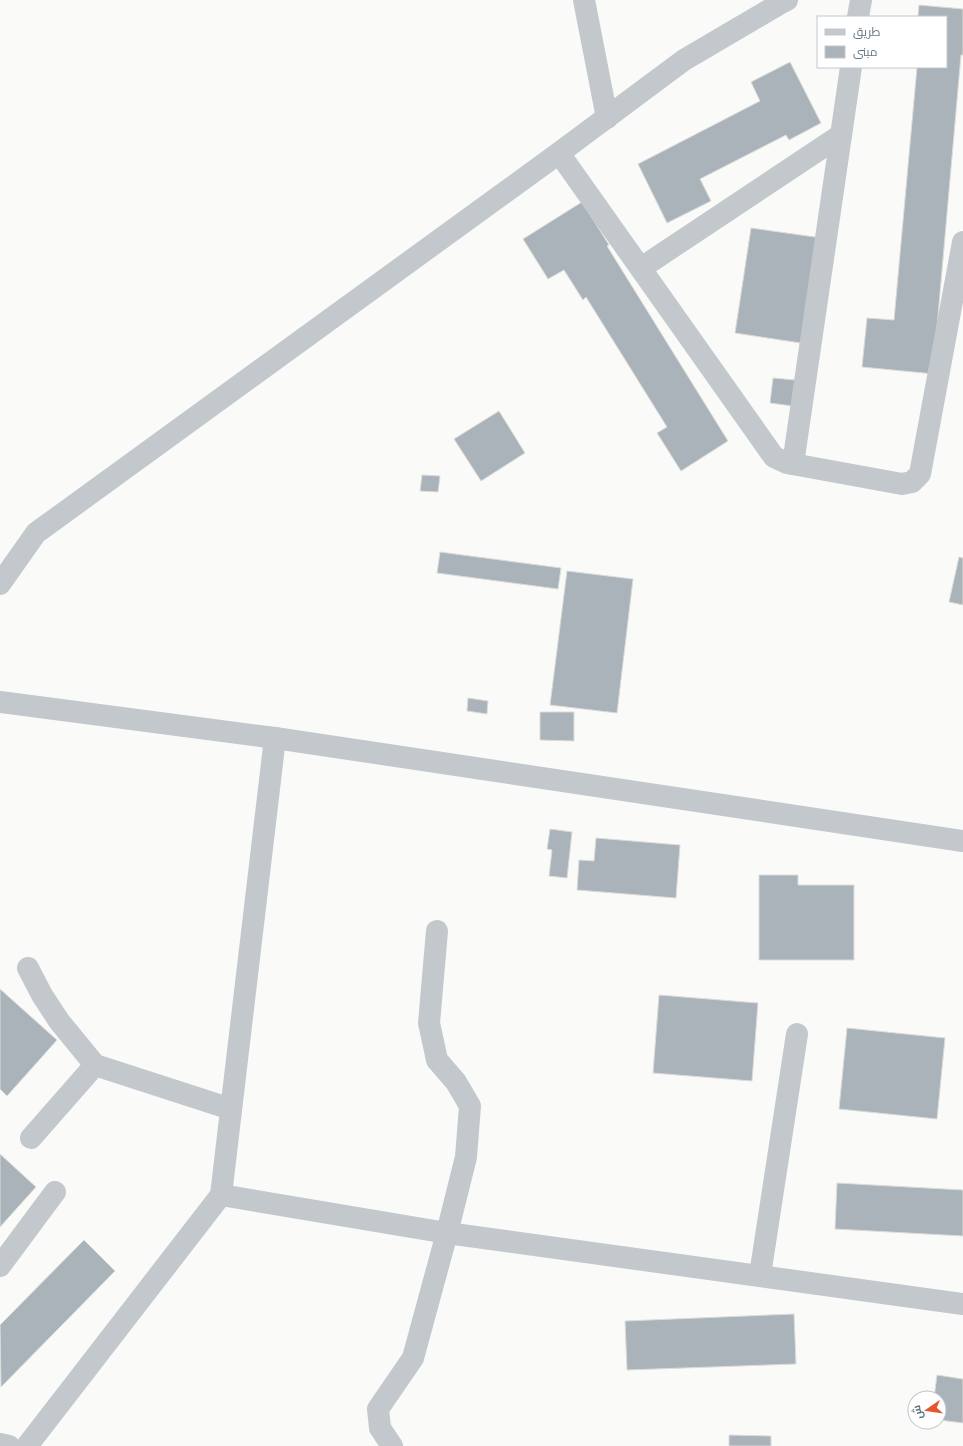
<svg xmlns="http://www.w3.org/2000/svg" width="963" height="1446" viewBox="0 0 963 1446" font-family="'Alegreya Sans',Cairo,sans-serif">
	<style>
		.building { fill: #aab3b9; stroke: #dcdcda }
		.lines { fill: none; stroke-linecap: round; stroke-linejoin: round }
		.minor { stroke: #c3c8cc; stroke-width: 22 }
	</style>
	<rect width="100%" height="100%" fill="#fafaf8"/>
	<!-- building -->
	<g class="building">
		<polygon points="919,5 963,9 963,55 961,55 937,327 934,374 862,367 867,318 894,320 917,67 946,67 946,17 918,17"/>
		<polygon points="790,62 821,123 789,140 786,135 700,179 711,201 667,223 638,164 760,101 751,82"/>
		<polygon points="582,202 609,245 607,246 728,441 681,471 657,433 667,427 586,297 583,300 564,270 548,279 523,239"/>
		<polygon points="751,228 822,238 807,344 735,333"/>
		<polygon points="773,378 795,380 792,406 770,403"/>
		<polygon points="499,411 525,453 481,481 454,439"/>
		<polygon points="422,475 440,476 438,492 420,491"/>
		<polygon points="440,552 561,568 558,589 437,573"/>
		<polygon points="959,557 963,558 963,605 949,602"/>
		<polygon points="567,571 633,579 617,713 550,705"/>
		<polygon points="468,698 488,701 487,714 467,711"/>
		<polygon points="540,712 574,712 574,741 540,740"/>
		<polygon points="550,829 572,832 567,878 549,876 552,850 547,849"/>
		<polygon points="596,838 680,845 676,898 577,890 579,860 594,861"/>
		<polygon points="759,875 798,875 798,885 854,885 854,960 759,960"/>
		<polygon points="0,989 57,1040 7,1096 0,1089"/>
		<polygon points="659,995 758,1003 752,1081 653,1073"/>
		<polygon points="847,1028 945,1038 937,1119 839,1109"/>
		<polygon points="0,1154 36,1187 0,1227"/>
		<polygon points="837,1183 963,1190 963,1236 835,1229"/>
		<polygon points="84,1240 115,1271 1,1387 0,1325"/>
		<polygon points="794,1314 796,1364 627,1370 625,1321"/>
		<polygon points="937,1375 963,1379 963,1423 939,1420 939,1398 934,1398"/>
		<polygon points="729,1435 771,1436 771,1446 729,1446"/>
	</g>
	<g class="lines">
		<!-- minor -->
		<g class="minor">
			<polyline points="584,0 607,118"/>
			<polyline points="858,17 861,0"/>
			<polyline points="559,153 774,457 787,463 902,484 912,482 920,474 963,242"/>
			<polyline points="641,268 841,135"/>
			<polyline points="793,464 851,67"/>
			<polyline points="0,584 36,533 559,153 684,60 781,3 787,0"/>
			<polyline points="0,702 275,738 963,841"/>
			<polyline points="28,968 42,995 59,1021 95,1065"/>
			<polyline points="31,1138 95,1065 231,1109"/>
			<polyline points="221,1195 447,1233 963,1304"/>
			<polyline points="0,1266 55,1192"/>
			<polyline points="760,1275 797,1034"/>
			<polyline points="0,1444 9,1446"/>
			<polyline points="27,1446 221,1195 275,738"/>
			<polyline points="392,1446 380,1428 378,1409 413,1358 447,1233 466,1157 470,1106 456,1082 437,1060 429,1023 437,931"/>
		</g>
	</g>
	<!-- legend -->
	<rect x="817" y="16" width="130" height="52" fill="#ffffff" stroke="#c1c8cd"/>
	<rect x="825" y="29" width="20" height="6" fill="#c3c8cc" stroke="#c1c8cd"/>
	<text x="853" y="36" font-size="12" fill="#657683">طريق</text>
	<rect x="825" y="46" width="20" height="12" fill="#aab3b9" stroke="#c1c8cd"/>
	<text x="853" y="56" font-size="12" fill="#657683">مبنى</text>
	<!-- north arrow -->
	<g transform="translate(927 1410) rotate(257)"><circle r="19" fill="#ffffff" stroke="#c1c8cd"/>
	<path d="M0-3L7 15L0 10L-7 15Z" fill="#e4572e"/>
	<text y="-6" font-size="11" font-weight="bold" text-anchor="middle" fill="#657683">ش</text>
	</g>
</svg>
